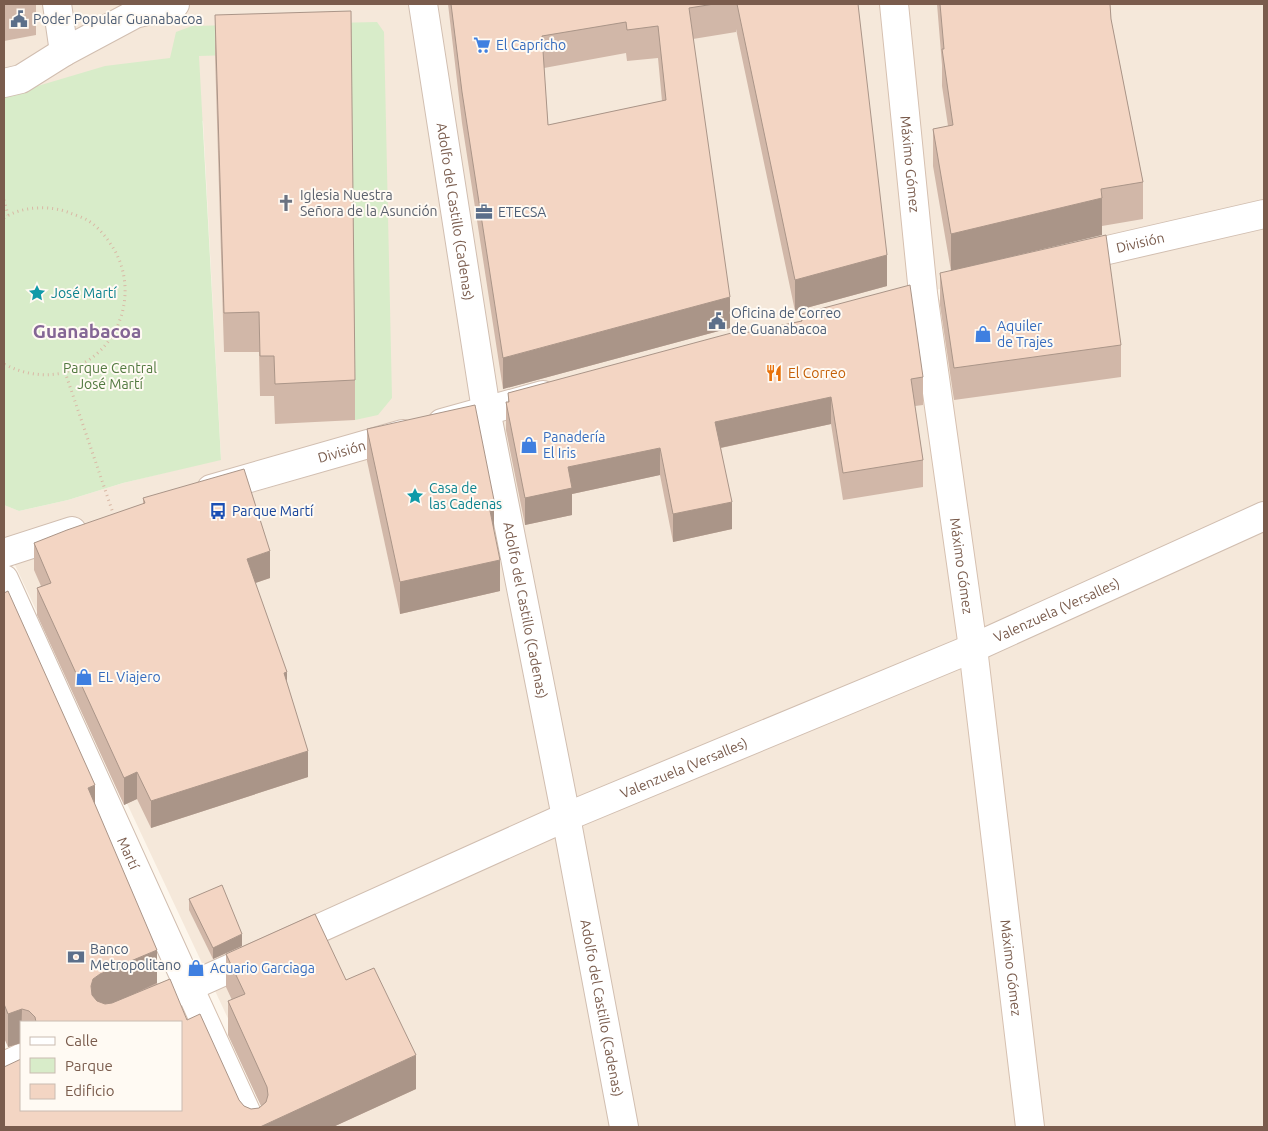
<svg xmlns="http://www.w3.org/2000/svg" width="1268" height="1131" viewBox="0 0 1268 1131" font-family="Ubuntu,sans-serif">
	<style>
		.residential { fill: #f5e8da }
		.green { fill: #d8ecc9 }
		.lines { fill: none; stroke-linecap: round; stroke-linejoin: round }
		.pedestrian-casing { stroke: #d1beb0; stroke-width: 30 }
		.minor-casing { stroke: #d1beb0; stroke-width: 30 }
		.tertiary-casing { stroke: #d1beb0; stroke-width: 30 }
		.secondary-casing { stroke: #d6c0b0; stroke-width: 30 }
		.path { stroke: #d9b8a5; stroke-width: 3; stroke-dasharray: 1 4; stroke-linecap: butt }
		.pedestrian { stroke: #fff; stroke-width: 28 }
		.minor { stroke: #fff; stroke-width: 28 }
		.tertiary { stroke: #fff; stroke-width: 28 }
		.secondary { stroke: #fff; stroke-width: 28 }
		.wall { fill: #d1b7a8; fill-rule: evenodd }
		.shaded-wall { fill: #aa9588 }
		.building { fill: #f3d5c3; stroke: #aa9588; fill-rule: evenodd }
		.labels { text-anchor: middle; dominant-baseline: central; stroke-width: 4; stroke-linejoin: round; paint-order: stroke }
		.service-label { font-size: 14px; fill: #4e5e75; stroke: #fffaf3; text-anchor: start }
		.shop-label { font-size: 14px; fill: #366cbe; stroke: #fffaf3; text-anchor: start }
		.street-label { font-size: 14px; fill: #7a5c4d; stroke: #fffaf3 }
		.worship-label { font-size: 14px; fill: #5b616d; stroke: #fffaf3; text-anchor: start }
		.culture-label { font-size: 14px; fill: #0d838f; stroke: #fffaf3; text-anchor: start }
		.park-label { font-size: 14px; fill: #537a41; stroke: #fffaf3 }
		.food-label { font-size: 14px; fill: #c56008; stroke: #fffaf3; text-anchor: start }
		.transit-label { font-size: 14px; fill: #164399; stroke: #fffaf3; text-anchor: start }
		.district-label { font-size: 19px; font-weight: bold; fill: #846695; stroke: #fffaf3 }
	</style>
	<rect width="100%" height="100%" fill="#fdf6ec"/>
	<!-- residential -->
	<g class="residential">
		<polygon points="4,4 1264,4 1264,214 923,293 4,553 4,505 19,511 68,500 123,483 221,459 203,121 4,96"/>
		<polygon points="1264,225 1264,1127 279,1127 14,563 543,407 942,299"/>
	</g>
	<!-- green -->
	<polygon class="green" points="377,22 384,32 392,398 378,415 355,420 351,51 199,56 221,460 123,483 68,500 19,511 4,505 4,96 105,66 170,58 176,32 192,26"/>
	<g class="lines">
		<!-- pedestrian casing -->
		<g class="pedestrian-casing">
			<g id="pedestrian">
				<polyline points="57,4 64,52"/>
				<polyline points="4,83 21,79 64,52 135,14 175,4"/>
				<path id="s1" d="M4,579l185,408"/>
			</g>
		</g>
		<!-- minor casing -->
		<g class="minor-casing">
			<g id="minor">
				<path id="s2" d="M189,987l377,-170 407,-169 291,-132"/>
			</g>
		</g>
		<!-- tertiary casing -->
		<g class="tertiary-casing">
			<g id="tertiary">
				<path id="s3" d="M423,4l63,406 80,407 58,310"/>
				<path id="s4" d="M1073,258l191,-44"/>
				<polyline points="442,423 543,395"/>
				<path id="s5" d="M211,489l192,-55"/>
				<polyline points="4,553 72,531"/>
			</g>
		</g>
		<!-- secondary casing -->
		<g class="secondary-casing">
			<g id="secondary">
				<path id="s6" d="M894,4l29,289 50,355 57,479"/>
				<polyline points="106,1022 189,987 253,1127"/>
				<polyline points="4,1066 21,1058"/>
			</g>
		</g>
		<!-- path -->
		<g class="path">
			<polyline points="4,200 8,215"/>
			<path d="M4,218c17,-12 47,-13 66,-5 5,2 12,4 17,7 12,7 21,19 28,31 22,40 7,93 -35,114 -5,3 -11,6 -17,8 -21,4 -40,1 -59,-9"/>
			<polyline points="65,372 114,516"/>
		</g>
		<!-- pedestrian -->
		<use href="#pedestrian" class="pedestrian"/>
		<!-- minor -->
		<use href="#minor" class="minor"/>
		<!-- tertiary -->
		<use href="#tertiary" class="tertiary"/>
		<!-- secondary -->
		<use href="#secondary" class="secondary"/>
	</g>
	<!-- wall -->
	<g class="wall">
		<polygon points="4,4 36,4 36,35 4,41"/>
		<path d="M448,4h410l29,282 -92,25 -59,-282v3l-43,7 37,289 -227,61 -41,-266zM626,53l1,8 31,-3 4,43 -114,24 -4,-57z"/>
		<polygon points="937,4 1110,4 1111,19 1143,182 1143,219 1102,226 951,271 933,166 933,129 948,126 942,86 942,65"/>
		<polygon points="215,15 355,380 355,420 275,424 274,396 260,396 259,352 224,352 215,55"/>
		<polygon points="940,273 1121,345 1121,377 954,400 940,305"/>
		<polygon points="801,314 923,377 923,405 915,406 923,460 923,487 843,500 831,424 721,448 732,529 673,542 660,475 572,494 572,515 525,525 506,430 506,402 508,402 508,393 735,335 801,321"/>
		<polygon points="367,429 494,532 500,591 400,614 367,461"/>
		<polygon points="143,498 270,578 255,583 287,683 308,777 151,828 137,799 124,805 37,615 37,588 41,586 34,570 34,543 143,504"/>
		<path d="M4,593l91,212 62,178 30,37 52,80 5,6 7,3 8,-1 2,-2 -33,-71v-34l4,-1 -6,-13v-33l120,26 70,109 -83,38h-329l16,-67v-17l-12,4 -4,-9zM21,1022h160l-160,88z"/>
		<polygon points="189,899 242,946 213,959 189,910"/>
	</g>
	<!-- shaded-wall -->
	<g class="shaded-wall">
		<polygon points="1102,198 1102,235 951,271 951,234"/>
		<polygon points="887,255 887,286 795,311 795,280"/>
		<polygon points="730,297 730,328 503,389 503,358"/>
		<polygon points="831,397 831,424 715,449 715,422"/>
		<polygon points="660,448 660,475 572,494 572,515 525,525 525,498 568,467"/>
		<polygon points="494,500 494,532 488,501"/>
		<polygon points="732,502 732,529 673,542 673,514"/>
		<polygon points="270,551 270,578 247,586 247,559"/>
		<polygon points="500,560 500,591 400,614 400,582"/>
		<polygon points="287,672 287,699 284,673"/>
		<polygon points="308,751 308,777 151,828 151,801"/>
		<polygon points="137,772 137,799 124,805 124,778"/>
		<polygon points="95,785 95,818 88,788"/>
		<polygon points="242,934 242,946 213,959 213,948"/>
		<polygon points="157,950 157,983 93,1013 91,986 93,979 100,974"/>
		<polygon points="22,1009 21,1043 8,1047 8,1014"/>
		<polygon points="416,1055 416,1089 333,1127 260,1127"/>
	</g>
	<!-- building -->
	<g class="building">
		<path d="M451,4h263l-25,4 41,289 -227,61 -41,-266zM626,22l1,8 31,-4 8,74 -118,25 -6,-89z"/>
		<polygon points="737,4 858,4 887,255 795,280"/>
		<polygon points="940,4 1110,4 1111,19 1143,182 1101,189 1102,198 951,234 933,129 953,125 942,49 944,49"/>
		<polygon points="351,11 355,380 275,384 274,356 260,356 259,312 224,313 215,15"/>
		<polygon points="1106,235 1121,345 954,368 940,273"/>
		<polygon points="910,285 923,377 911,379 923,460 843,473 831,397 715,422 732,502 673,514 660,448 568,467 572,488 525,498 506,402 509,402 508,393 735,332 735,335 802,321 801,314"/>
		<polygon points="475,405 494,500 488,501 500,560 400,582 367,429"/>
		<polygon points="244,469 270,551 247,559 287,672 284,673 308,751 151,801 137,772 124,778 37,588 51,583 34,543 67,530 145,503 143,498"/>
		<polygon points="8,591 95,785 88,788 157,950 100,974 93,979 91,986 92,995 97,1001 105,1004 112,1003 170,979 187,1020 200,1014 239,1100 244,1106 251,1109 259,1108 266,1102 268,1095 267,1087 228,1001 245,994 226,954 315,914 346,980 374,968 416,1055 260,1127 4,1127 4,1067 21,1059 21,1110 181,1110 181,1022 36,1022 35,1017 29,1011 22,1009 8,1014 4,1004 4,593"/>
		<polygon points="222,885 242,934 213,948 189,899"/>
	</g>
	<!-- icons -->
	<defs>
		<g id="civic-bare" transform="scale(1.35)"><path d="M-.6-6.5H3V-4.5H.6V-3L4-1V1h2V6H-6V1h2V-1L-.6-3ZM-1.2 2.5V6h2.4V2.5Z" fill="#5c6f8a" stroke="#fffaf3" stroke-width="2.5" paint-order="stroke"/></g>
		<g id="supermarket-bare" transform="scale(1.35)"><path d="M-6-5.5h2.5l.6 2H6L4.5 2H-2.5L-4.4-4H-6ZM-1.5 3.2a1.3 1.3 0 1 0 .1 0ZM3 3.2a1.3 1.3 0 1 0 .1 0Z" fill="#3f7fe0" stroke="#fffaf3" stroke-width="2.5" paint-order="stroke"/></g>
		<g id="church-bare" transform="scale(1.35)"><path d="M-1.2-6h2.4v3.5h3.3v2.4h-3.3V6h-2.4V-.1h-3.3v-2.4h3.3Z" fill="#6b7280" stroke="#fffaf3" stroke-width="2.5" paint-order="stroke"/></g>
		<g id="office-bare" transform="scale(1.35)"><path d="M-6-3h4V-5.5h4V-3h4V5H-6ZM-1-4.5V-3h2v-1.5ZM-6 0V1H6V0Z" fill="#5c6f8a" stroke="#fffaf3" stroke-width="2.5" paint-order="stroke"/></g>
		<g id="sight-bare" transform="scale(1.35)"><path d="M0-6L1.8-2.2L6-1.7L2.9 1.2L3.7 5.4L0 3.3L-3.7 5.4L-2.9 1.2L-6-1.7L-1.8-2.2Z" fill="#0f9aa8" stroke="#fffaf3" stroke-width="2.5" paint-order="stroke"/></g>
		<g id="shop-bare" transform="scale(1.35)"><path d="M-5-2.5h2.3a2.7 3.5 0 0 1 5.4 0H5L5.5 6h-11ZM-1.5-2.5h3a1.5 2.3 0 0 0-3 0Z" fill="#3f7fe0" stroke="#fffaf3" stroke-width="2.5" paint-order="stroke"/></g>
		<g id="restaurant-bare" transform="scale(1.35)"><path d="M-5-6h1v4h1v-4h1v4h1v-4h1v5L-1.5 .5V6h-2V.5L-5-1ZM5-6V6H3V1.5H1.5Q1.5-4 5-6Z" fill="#e8710a" stroke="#fffaf3" stroke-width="2.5" paint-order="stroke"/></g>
		<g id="bus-bare" transform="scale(1.35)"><path d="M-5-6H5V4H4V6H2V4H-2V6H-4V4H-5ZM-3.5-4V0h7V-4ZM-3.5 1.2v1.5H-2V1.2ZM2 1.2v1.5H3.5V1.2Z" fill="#1a4fb4" stroke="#fffaf3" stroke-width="2.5" paint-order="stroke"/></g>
		<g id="bank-bare" transform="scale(1.35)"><path d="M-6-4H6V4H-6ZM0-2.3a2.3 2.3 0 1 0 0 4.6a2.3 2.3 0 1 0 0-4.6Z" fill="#5c6f8a" stroke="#fffaf3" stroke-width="2.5" paint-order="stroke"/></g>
	</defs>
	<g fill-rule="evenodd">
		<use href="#civic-bare" x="19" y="19"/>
		<use href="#supermarket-bare" x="482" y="45"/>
		<use href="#church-bare" x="286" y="203"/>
		<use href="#office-bare" x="484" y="212"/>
		<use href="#sight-bare" x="37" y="293"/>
		<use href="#civic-bare" x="717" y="321"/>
		<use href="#shop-bare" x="983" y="334"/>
		<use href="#restaurant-bare" x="774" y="373"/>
		<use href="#shop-bare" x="529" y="445"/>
		<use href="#sight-bare" x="415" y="496"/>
		<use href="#bus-bare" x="218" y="511"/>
		<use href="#shop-bare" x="84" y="677"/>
		<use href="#bank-bare" x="76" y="957"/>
		<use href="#shop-bare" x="196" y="968"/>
	</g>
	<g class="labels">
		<!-- service labels -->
		<g class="service-label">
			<text x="33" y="19">Poder Popular Guanabacoa</text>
			<text x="498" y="212">ETECSA</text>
			<text x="731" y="313">Oficina de Correo<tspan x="731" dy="16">de Guanabacoa</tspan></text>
			<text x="90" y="949">Banco<tspan x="90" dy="16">Metropolitano</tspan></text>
		</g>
		<!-- shop labels -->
		<g class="shop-label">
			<text x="496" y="45">El Capricho</text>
			<text x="997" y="326">Aquiler<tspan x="997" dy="16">de Trajes</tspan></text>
			<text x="543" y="437">Panadería<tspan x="543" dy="16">El Iris</tspan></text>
			<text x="98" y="677">EL Viajero</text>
			<text x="210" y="968">Acuario Garciaga</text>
		</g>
		<!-- street labels -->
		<g class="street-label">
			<text stroke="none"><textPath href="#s6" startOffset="161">Máximo Gómez</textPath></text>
			<text stroke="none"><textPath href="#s3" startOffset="210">Adolfo del Castillo (Cadenas)</textPath></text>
			<text stroke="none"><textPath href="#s4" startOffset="69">División</textPath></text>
			<text stroke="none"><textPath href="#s5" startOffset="136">División</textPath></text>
			<text stroke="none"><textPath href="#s6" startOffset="566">Máximo Gómez</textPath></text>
			<text stroke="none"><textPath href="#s2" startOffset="946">Valenzuela (Versalles)</textPath></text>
			<text stroke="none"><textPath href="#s3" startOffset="615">Adolfo del Castillo (Cadenas)</textPath></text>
			<text stroke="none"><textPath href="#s2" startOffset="541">Valenzuela (Versalles)</textPath></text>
			<text stroke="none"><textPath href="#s1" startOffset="301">Martí</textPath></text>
			<text stroke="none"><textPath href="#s6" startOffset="971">Máximo Gómez</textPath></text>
			<text stroke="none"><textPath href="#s3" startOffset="1020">Adolfo del Castillo (Cadenas)</textPath></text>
		</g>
		<!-- worship labels -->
		<g class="worship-label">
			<text x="300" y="195">Iglesia Nuestra<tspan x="300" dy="16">Señora de la Asunción</tspan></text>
		</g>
		<!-- culture labels -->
		<g class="culture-label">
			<text x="51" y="293">José Martí</text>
			<text x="429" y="488">Casa de<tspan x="429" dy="16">las Cadenas</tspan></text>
		</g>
		<!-- park labels -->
		<g class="park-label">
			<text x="110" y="368">Parque Central<tspan x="110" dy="16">José Martí</tspan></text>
		</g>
		<!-- food labels -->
		<g class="food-label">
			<text x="788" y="373">El Correo</text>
		</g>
		<!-- transit labels -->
		<g class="transit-label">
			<text x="232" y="511">Parque Martí</text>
		</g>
		<!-- district labels -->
		<g class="district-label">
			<text x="87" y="331">Guanabacoa</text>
		</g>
	</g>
	<!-- border -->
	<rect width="1268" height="1131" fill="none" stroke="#7a5c4d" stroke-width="10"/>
	<!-- legend -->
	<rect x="20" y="1021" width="162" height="90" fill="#fffaf3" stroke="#cabbb1"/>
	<rect x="30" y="1037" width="25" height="8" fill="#ffffff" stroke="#cabbb1"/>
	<text x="65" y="1046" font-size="15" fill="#7a5c4d">Calle</text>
	<rect x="30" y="1058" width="25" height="15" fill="#d8ecc9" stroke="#cabbb1"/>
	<text x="65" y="1071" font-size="15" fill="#7a5c4d">Parque</text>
	<rect x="30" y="1084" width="25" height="15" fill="#f3d5c3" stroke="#cabbb1"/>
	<text x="65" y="1096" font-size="15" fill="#7a5c4d">Edificio</text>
</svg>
